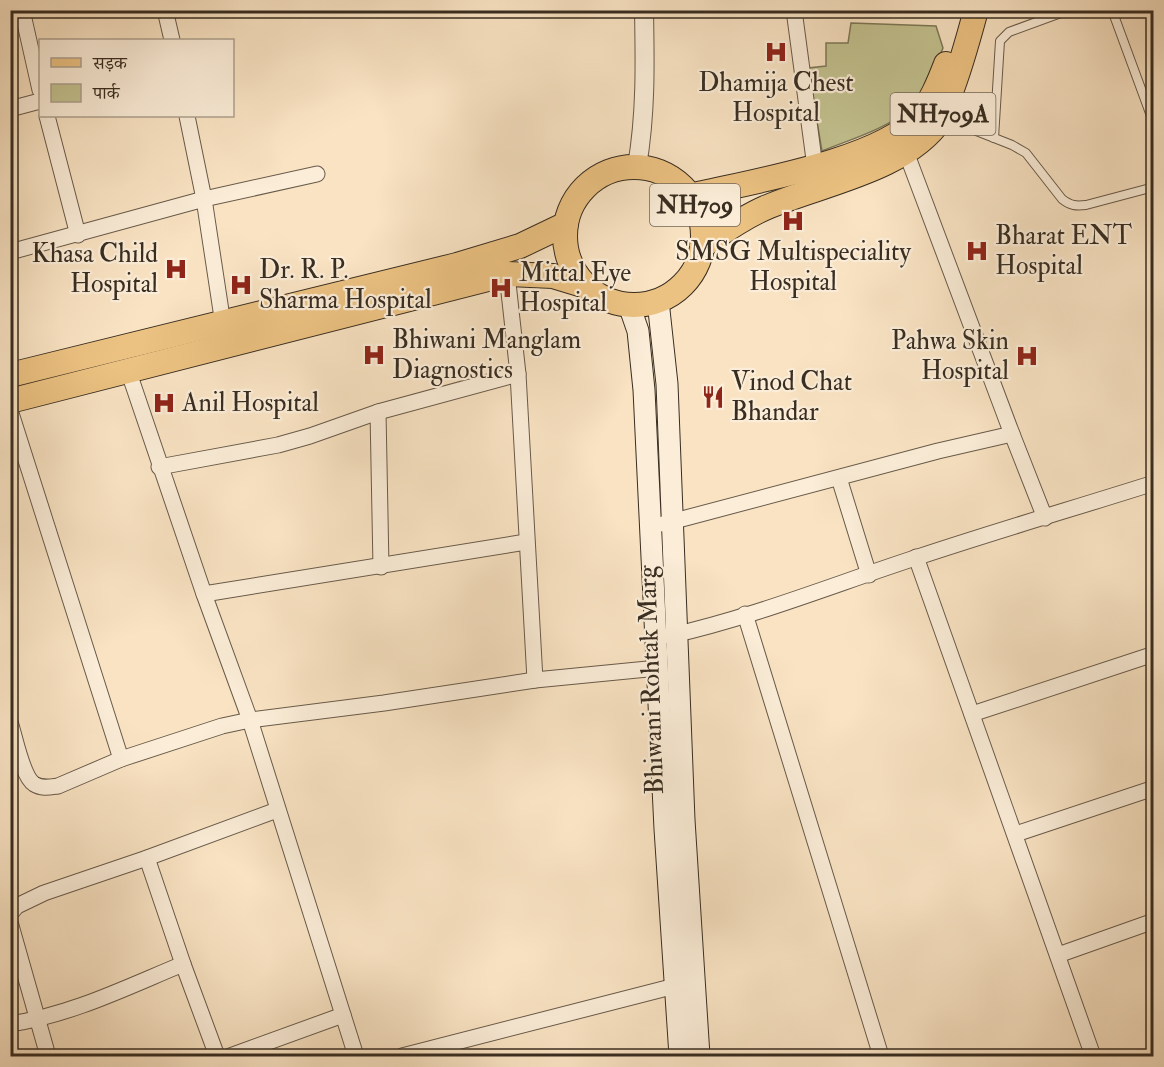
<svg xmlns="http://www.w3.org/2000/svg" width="1164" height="1067" viewBox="0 0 1164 1067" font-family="'IM FELL Double Pica','Noto Serif Devanagari',serif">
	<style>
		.green { fill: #c3c290; stroke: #7e7858; stroke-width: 1.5 }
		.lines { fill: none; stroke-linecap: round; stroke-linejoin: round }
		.service-casing { stroke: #685a4a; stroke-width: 10 }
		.minor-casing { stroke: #685a4a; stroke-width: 17 }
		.tertiary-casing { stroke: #685a4a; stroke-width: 20 }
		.secondary-casing { stroke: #382d21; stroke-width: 23 }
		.primary-casing { stroke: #382d21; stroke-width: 26 }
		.service { stroke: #fbedd8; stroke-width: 8 }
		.minor { stroke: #fbedd8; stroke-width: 15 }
		.tertiary { stroke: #fbedd8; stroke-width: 18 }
		.secondary { stroke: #fbedd8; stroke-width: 21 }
		.primary { stroke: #ecc282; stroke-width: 24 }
		.labels { text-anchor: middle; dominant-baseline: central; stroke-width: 4.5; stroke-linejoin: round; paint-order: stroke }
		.shield { fill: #fbedd8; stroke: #726758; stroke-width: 1.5 }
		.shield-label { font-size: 24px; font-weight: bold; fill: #382d21 }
		.poi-label { font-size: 26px; fill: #382d21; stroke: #fbedd8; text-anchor: start }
		.street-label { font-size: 26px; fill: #382d21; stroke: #fbedd8 }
	</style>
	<rect width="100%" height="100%" fill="#f9e3c3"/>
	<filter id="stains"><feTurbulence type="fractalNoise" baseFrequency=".00333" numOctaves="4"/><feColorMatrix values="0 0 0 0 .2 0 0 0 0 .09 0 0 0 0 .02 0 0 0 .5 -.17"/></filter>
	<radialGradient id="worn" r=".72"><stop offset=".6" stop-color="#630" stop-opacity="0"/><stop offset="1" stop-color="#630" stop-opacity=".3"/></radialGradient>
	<!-- green -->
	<path class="green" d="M851,23l85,3 7,22c-6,14 -11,29 -19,42 -21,36 -66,46 -102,61l-14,-83 18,-2v-23h22z"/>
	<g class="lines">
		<!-- service casing -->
		<g class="service-casing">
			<g id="service">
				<polyline points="1112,10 1154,124"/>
				<path d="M946,119l66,26 14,8 36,46c9,7 14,7 24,6l68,-18"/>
				<polyline points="994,138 1000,41 1009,32 1069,10"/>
			</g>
		</g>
		<!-- minor casing -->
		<g class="minor-casing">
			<g id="minor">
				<polyline points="22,10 40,90"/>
				<polyline points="165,10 172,40"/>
				<polyline points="794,10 815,167"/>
				<polyline points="10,109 40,101"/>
				<polyline points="47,116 78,235"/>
				<polyline points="187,116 204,199 223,324"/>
				<polyline points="906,152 1012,434 1045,518"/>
				<polyline points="10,252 204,199 317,174"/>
				<polyline points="507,274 518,374 535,680"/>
				<polyline points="128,370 204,594 250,720 356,1056"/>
				<polyline points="10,410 121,759"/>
				<polyline points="378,412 381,567"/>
				<polyline points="159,467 278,445 310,436 378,412 518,374"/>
				<polyline points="839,478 869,575"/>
				<polyline points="663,524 938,451 1012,434"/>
				<polyline points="916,557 1093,1056"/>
				<polyline points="204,594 526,542"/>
				<polyline points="745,614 881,1056"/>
				<path d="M669,636c85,-19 166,-52 249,-79 78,-26 157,-49 236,-74"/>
				<polyline points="972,714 1154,654"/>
				<path d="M10,722c5,14 12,54 24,62 8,5 16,3 24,2l63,-27 101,-33 28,-6 134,-17 151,-23 123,-12"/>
				<polyline points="1016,834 1154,788"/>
				<polyline points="147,858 183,964 217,1056"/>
				<polyline points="10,914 17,906 44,893 147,858 277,810"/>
				<polyline points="10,922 48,1056"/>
				<polyline points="1058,955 1154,921"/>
				<path d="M10,1024c61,-9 117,-37 173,-60"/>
				<polyline points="230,1056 343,1015"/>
				<polyline points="402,1056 675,986"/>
			</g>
		</g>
		<!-- tertiary casing -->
		<g class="tertiary-casing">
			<path id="tertiary" d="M637,166c9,-52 8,-103 7,-156"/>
		</g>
		<!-- secondary casing -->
		<g class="secondary-casing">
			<g id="secondary">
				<polyline points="658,301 667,384 684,820 699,1056"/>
				<polyline points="629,305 638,331 644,390 665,829 680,1056"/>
			</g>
		</g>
		<!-- primary casing -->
		<g class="primary-casing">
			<g id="primary">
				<circle cx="634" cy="236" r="69"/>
				<path d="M690,196c59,-14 189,-35 228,-79 13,-15 21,-35 28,-53"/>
				<path d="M702,246c21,-14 40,-28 63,-38 54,-24 141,-37 176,-89 4,-6 5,-15 8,-22 11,-28 19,-57 27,-87"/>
				<polyline points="10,375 457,265 520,246 566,224"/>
				<polyline points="10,401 507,274 553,276 586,286"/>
			</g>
		</g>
		<!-- service -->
		<use href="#service" class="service"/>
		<!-- minor -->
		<use href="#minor" class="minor"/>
		<!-- tertiary -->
		<use href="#tertiary" class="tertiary"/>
		<!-- secondary -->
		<use href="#secondary" class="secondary"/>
		<!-- primary -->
		<use href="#primary" class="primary"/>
	</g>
	<!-- icons -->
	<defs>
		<g id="hospital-bare" transform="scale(1.8)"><path d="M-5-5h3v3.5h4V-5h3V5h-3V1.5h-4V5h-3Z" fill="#8f2418" stroke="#fbedd8" stroke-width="2.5" paint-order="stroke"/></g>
		<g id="restaurant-bare" transform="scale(1.8)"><path d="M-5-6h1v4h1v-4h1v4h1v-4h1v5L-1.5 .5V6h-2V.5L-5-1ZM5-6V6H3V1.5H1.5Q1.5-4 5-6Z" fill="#8f2418" stroke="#fbedd8" stroke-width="2.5" paint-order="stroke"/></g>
	</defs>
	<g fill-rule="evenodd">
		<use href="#hospital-bare" x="776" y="52"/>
		<use href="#hospital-bare" x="793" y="221"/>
		<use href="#hospital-bare" x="977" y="251"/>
		<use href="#hospital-bare" x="176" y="269"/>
		<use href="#hospital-bare" x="241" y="285"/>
		<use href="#hospital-bare" x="501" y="288"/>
		<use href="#hospital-bare" x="374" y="355"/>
		<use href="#hospital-bare" x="1027" y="356"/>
		<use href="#restaurant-bare" x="713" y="397"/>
		<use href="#hospital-bare" x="164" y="403"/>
	</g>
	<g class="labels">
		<!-- shield labels -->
		<g class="shield">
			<rect x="890.5" y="93" width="105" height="42" rx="4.5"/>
			<rect x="650" y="184" width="90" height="42" rx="4.5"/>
		</g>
		<g class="shield-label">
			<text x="943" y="114">NH709A</text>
			<text x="695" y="205">NH709</text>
		</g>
		<!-- poi labels -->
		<g class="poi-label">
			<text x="776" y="83" text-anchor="middle">Dhamija Chest<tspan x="776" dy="30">Hospital</tspan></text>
			<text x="995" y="236">Bharat ENT<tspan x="995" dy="30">Hospital</tspan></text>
			<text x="793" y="252" text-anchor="middle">SMSG Multispeciality<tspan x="793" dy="30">Hospital</tspan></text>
			<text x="158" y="254" text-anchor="end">Khasa Child<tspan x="158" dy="30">Hospital</tspan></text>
			<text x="259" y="270">Dr. R. P.<tspan x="259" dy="30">Sharma Hospital</tspan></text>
			<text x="519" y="273">Mittal Eye<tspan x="519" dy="30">Hospital</tspan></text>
			<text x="392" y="340">Bhiwani Manglam<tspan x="392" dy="30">Diagnostics</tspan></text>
			<text x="1009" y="341" text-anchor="end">Pahwa Skin<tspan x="1009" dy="30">Hospital</tspan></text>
			<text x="731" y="382">Vinod Chat<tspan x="731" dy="30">Bhandar</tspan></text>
			<text x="182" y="403">Anil Hospital</text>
		</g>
		<!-- street labels -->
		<g class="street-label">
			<text transform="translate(651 680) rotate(-92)">Bhiwani Rohtak Marg</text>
		</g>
	</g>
	<!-- margin -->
	<rect width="1164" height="1067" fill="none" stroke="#f9e3c3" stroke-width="36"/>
	<rect x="12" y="12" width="1140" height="1043" fill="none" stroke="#382d21" stroke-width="3"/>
	<rect x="18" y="18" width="1128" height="1031" fill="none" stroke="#382d21" stroke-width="1.5"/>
	<!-- legend -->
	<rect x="39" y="39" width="195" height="78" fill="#fbedd8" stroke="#ada08f" stroke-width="1.5"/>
	<rect x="51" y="58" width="30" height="9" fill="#ecc282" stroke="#ada08f" stroke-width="1.5"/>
	<text x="93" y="69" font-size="18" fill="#382d21">सड़क</text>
	<rect x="51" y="84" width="30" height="18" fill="#c3c290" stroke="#ada08f" stroke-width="1.5"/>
	<text x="93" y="99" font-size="18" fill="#382d21">पार्क</text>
	<rect width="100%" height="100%" filter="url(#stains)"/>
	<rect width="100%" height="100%" fill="url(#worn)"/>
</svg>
